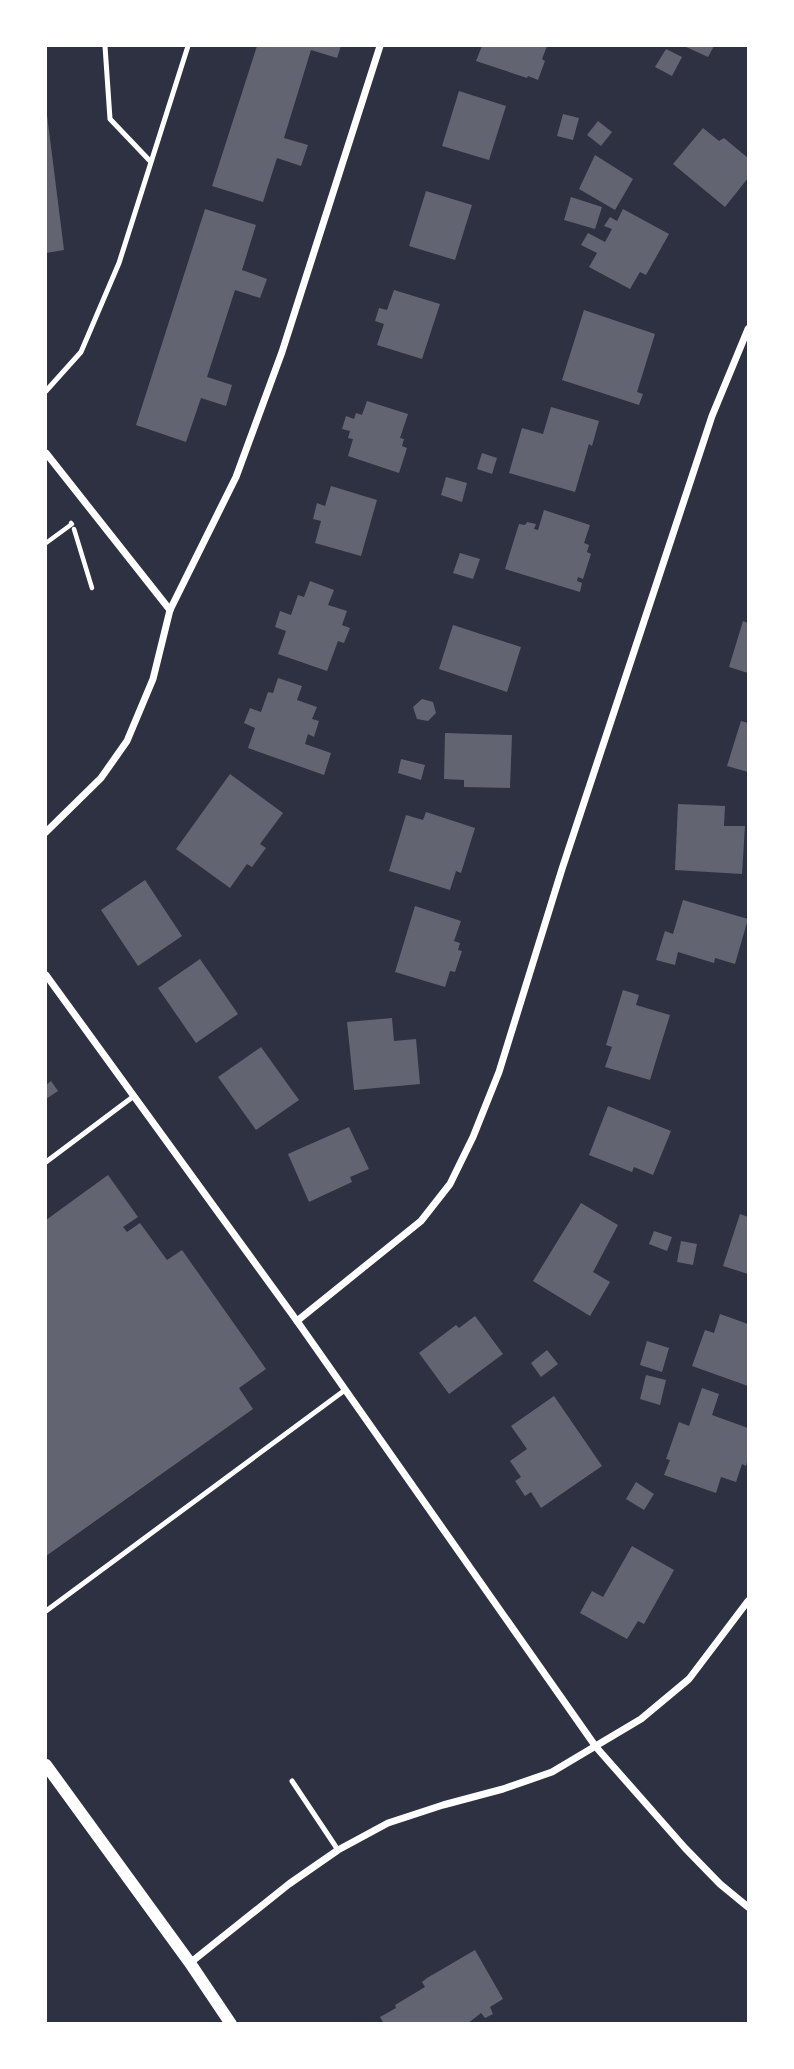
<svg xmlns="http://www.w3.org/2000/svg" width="794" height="2069" viewBox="0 0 794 2069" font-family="'Golos Text',sans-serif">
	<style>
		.building { fill: #626471 }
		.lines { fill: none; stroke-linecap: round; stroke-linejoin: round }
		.path { stroke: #fff; stroke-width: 4.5 }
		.service { stroke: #fff; stroke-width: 5 }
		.minor { stroke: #fff; stroke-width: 7 }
		.tertiary { stroke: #fff; stroke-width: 12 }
	</style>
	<rect width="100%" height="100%" fill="#2d3142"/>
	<!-- building -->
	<g class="building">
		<polygon points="257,46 341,46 337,58 311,50 284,138 308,145 301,166 277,158 263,202 212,186"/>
		<polygon points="482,46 547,46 542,59 545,61 538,80 528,76 527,78 476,61"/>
		<polygon points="684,46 714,46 708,57"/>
		<polygon points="666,49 682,57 672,76 655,67"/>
		<polygon points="459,91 506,106 489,160 442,146"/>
		<polygon points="563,114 579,118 573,140 557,136"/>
		<polygon points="46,115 47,115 64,250 46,253"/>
		<polygon points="598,121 612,132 601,146 587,135"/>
		<polygon points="703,128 719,141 724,138 748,158 748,178 725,207 673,164"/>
		<polygon points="595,155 633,179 615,210 579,189"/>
		<polygon points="426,191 472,205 455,260 409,246"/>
		<polygon points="571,197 602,207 595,229 564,220"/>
		<polygon points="205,209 256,225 242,270 267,279 260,298 235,290 207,377 232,385 226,406 201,398 186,442 136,425"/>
		<polygon points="623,209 669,234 646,275 640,272 630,289 589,267 597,253 581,245 588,233 605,242 612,229 604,226 610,217 617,221"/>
		<polygon points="394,290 440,304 422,359 377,345 384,324 375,321 379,308 387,310"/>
		<polygon points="584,310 655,334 637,392 643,394 639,405 562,380"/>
		<polygon points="367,401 408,414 400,438 404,439 402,446 407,448 399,473 348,456 353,439 348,438 350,431 342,429 346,416 354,419 356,413 362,415"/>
		<polygon points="551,407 599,421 592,446 589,444 575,492 509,473 522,428 543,434"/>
		<polygon points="482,453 497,458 492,474 477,469"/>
		<polygon points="446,477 467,483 462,502 441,495"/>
		<polygon points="331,486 377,500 361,556 315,543 321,521 313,519 317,503 325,506"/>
		<polygon points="544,510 590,525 584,543 589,545 587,552 591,554 583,579 578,577 577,581 582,583 580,592 505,569 519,524 525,525 527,522 536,524 534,529 538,530"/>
		<polygon points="460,553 480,559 473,579 453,573"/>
		<polygon points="310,581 334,590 328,605 347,611 342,625 350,628 344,643 338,641 327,671 278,654 286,631 275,627 280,611 291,615 298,595 304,597"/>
		<polygon points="743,621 748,623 748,673 729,667"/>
		<polygon points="453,625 521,647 507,692 439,669"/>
		<polygon points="278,678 302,686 297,700 317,707 312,719 319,721 314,737 308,734 305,744 331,753 324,775 248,748 255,728 244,723 250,708 261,712 268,692 273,693"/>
		<polygon points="422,699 433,702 436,713 428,721 417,719 413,707"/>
		<polygon points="741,721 748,723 748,772 727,766"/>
		<polygon points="445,733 512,735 510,788 464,787 464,780 444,779"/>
		<polygon points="401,759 425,765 421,780 398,773"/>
		<polygon points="230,774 283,813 260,844 266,848 252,867 247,864 230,888 176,849"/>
		<polygon points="678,804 725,806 724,826 745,826 742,874 675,870"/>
		<polygon points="426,812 475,828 461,873 456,871 450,890 389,871 406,815 423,820"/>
		<polygon points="145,880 182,936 138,966 101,910"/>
		<polygon points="683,900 748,919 735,964 715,958 714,963 678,952 675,965 656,960 665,931 673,934"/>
		<polygon points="415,906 461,921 454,941 460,943 458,950 462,951 455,972 450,971 445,987 395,972"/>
		<polygon points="200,959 238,1014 196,1043 158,988"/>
		<polygon points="623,990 639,995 636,1005 670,1015 650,1080 605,1067 612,1047 606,1045"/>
		<polygon points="392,1018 394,1041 416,1039 420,1084 354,1090 347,1022"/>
		<polygon points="261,1047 299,1100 256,1130 218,1077"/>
		<polygon points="51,1081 58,1091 46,1099 46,1085"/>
		<polygon points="608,1106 671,1131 653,1175 634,1167 632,1172 589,1155"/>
		<polygon points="349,1127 369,1169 350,1177 352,1182 309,1202 288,1154"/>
		<polygon points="108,1175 138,1217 123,1227 127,1232 140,1223 167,1260 182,1250 266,1369 239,1388 253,1409 46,1556 46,1220"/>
		<polygon points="581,1203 618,1225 593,1272 610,1282 590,1316 533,1281"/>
		<polygon points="740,1214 748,1217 748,1274 723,1266"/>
		<polygon points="654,1231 672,1237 667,1251 649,1244"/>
		<polygon points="681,1241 697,1244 693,1265 677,1262"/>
		<polygon points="720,1314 748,1324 748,1386 692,1366 705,1330 714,1333"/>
		<polygon points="475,1316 503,1354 449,1394 419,1353 456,1325 459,1328"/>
		<polygon points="647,1341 669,1348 662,1372 640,1365"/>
		<polygon points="547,1350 558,1364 541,1377 531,1363"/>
		<polygon points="646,1375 666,1380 660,1405 640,1399"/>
		<polygon points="702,1388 719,1394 712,1415 748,1428 747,1448 748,1449 748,1458 746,1466 742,1464 736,1482 721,1477 716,1493 664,1475 670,1460 666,1459 679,1422 689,1426"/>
		<polygon points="554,1396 602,1466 541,1508 531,1492 525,1496 515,1481 521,1477 510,1461 527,1449 511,1426"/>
		<polygon points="636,1482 654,1494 644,1510 626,1499"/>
		<polygon points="632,1546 674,1570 644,1624 638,1621 627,1639 580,1613 592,1591 603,1597"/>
		<polygon points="475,1950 503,1999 490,2007 493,2014 485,2018 481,2013 467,2024 380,2024 383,2022 380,2017 396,2008 395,2005 425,1987 422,1982 427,1978"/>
	</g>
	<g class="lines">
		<!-- path -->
		<g class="path">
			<polyline points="74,529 92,588"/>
			<polyline points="46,543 72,524 71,523"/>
		</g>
		<!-- service -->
		<g class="service">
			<polyline points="105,46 110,119 150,161"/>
			<polyline points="46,391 81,352 119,263 188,46"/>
			<polyline points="46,1162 134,1096"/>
			<polyline points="46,1611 345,1390"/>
			<polyline points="292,1781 338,1850"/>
		</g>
		<!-- minor -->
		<g class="minor">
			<polyline points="46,453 170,610"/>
			<polyline points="46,832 101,778 127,741 153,679 170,610 236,477 282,352 380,46"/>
			<polyline points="46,975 297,1321 596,1747 685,1848 720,1884 748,1907"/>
			<polyline points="297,1321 421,1221 450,1184 473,1137 499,1072 562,869 712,416 748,329"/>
			<polyline points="190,1963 289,1884 338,1850 388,1823 443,1805 503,1789 552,1772 641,1719 689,1679 748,1601"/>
		</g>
		<!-- tertiary -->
		<polyline class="tertiary" points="46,1765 190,1963 231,2024"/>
	</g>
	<!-- border -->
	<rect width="794" height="2069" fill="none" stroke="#ffffff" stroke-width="94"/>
</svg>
